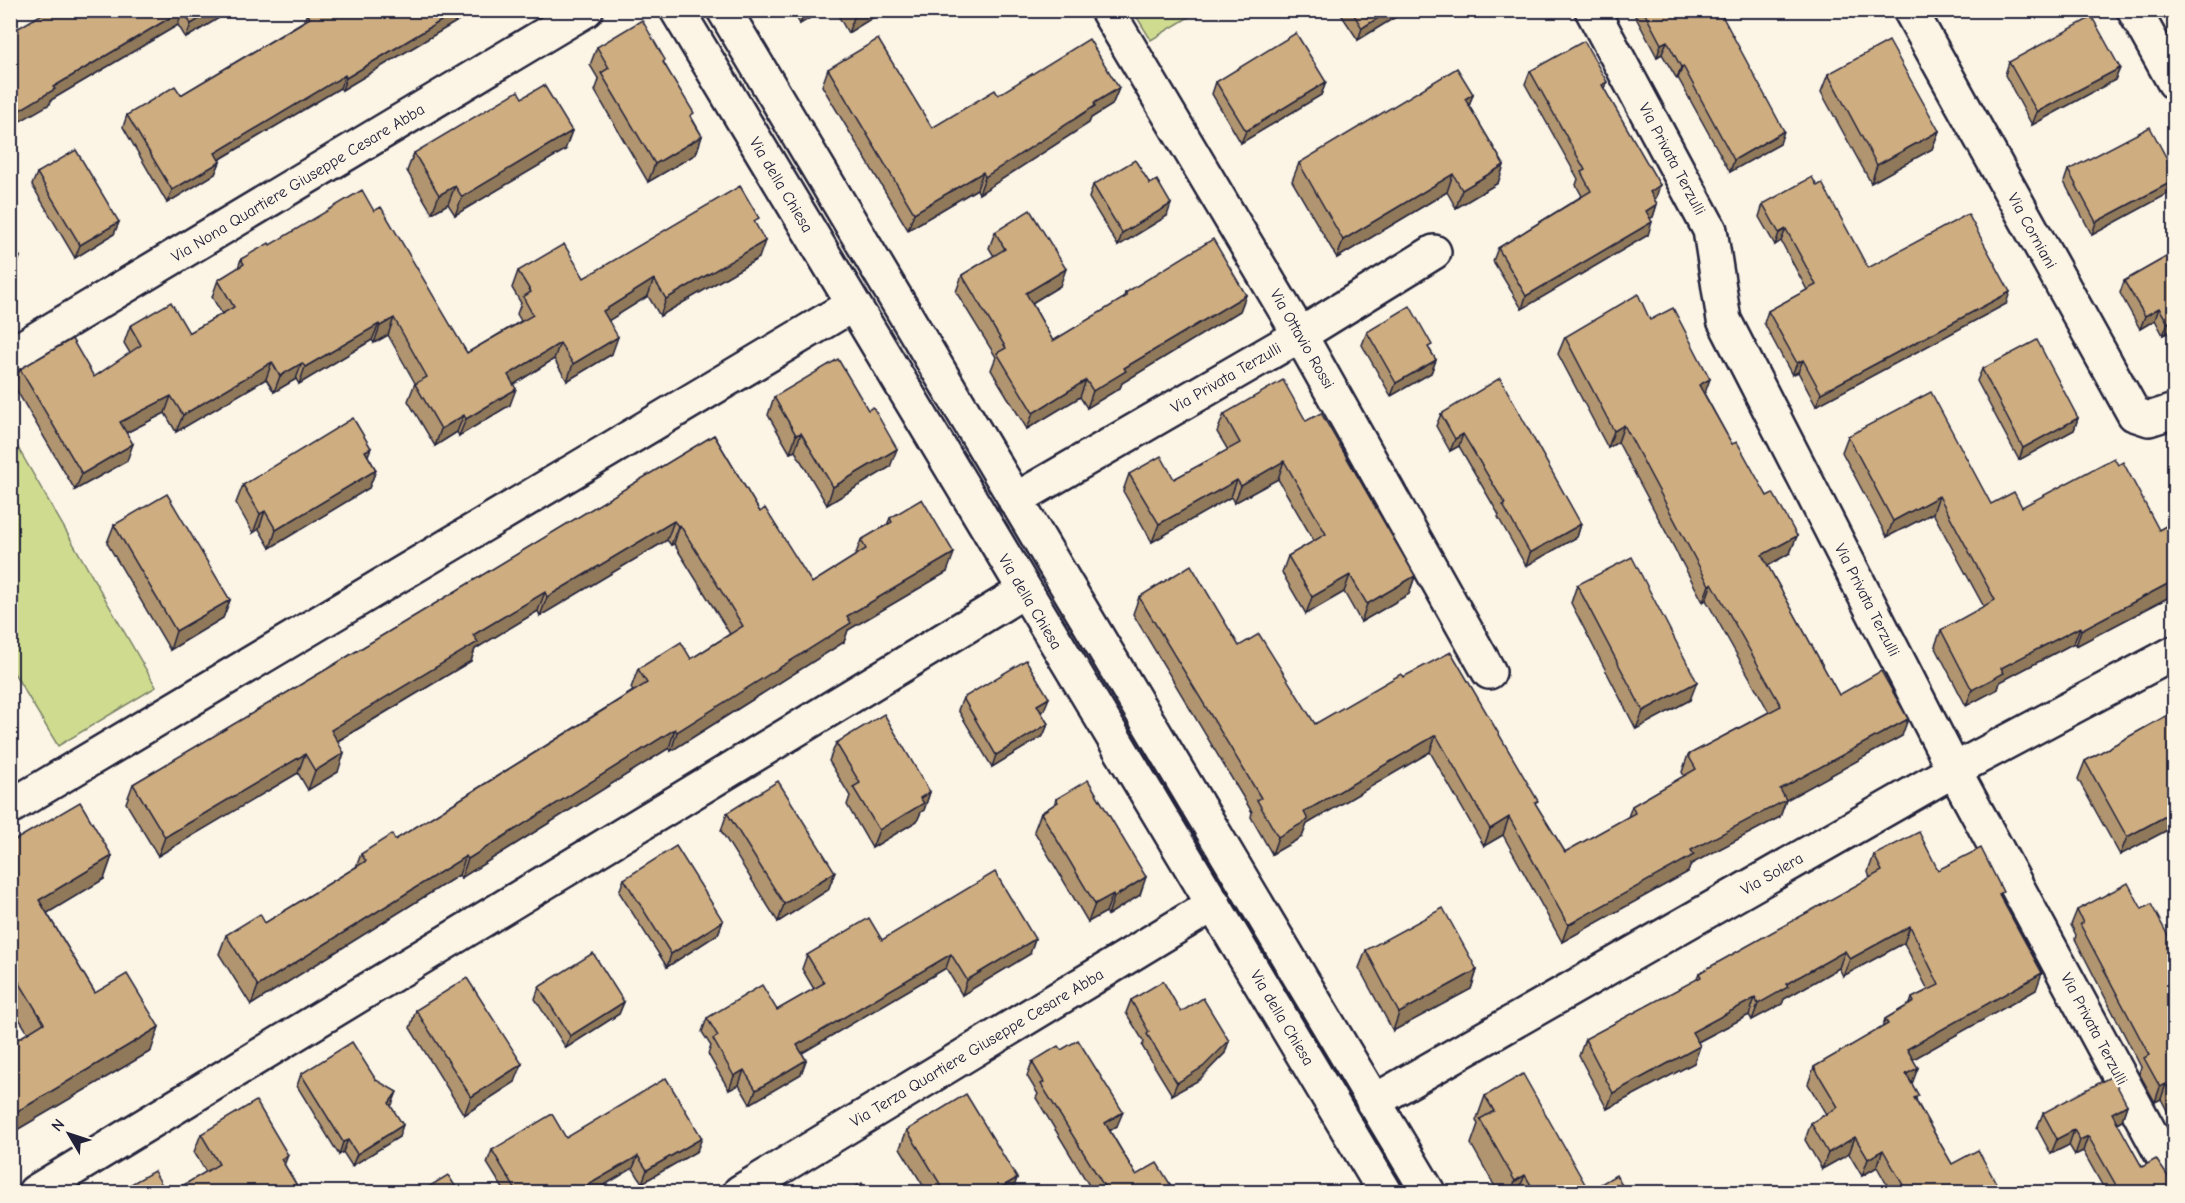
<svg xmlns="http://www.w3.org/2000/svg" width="2185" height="1203" viewBox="0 0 2185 1203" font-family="'Comic Neue',sans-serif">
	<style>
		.green { fill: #cfdc90; stroke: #787f66; stroke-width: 1.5 }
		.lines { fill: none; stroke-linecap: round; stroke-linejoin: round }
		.street-casing { stroke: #22223b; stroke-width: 38 }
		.street { stroke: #fcf5e5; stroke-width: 33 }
		.wall { fill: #b1956f; stroke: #22223b; stroke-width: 1.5 }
		.shaded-wall { fill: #90795a; stroke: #22223b; stroke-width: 1.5 }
		.building { fill: #cead81; stroke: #22223b; stroke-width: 1.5 }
		.labels { text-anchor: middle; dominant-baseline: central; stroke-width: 5; stroke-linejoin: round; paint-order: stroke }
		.street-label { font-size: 16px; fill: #22223b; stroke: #fcf5e5 }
	</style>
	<rect width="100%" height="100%" fill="#fcf5e5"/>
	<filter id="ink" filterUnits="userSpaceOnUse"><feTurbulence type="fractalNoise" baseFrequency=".0167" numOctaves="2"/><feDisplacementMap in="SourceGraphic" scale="12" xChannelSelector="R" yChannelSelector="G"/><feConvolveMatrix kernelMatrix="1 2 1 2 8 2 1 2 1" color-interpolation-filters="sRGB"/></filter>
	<g filter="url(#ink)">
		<!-- green -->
		<g class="green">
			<polygon points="1133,11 1199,11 1151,40"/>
			<polygon points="10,434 156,687 58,746 11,668"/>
		</g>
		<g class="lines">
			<!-- street casing -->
			<g class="street-casing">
				<g id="street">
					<path d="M677,10c234,396 474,787 708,1182"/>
					<polyline points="724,10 1428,1192"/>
					<polyline points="1107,10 1300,335 1489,672"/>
					<polyline points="1592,10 1710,230 1724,320 1954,770 2174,1177"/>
					<polyline points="1910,10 2134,414 2149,419 2174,411"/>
					<polyline points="2134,10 2174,82"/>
					<polyline points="10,355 586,10"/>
					<polyline points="1015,500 1300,335 1434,252"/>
					<polyline points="10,807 852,305"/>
					<polyline points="1373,1102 1954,770 2174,653"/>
					<polyline points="35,1192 1024,591"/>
					<polyline points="740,1192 1214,904"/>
				</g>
			</g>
			<!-- street -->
			<use href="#street" class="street"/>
		</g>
		<!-- wall -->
		<g class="wall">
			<polygon points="49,10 232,10 186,38 178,25 51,100 50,104"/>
			<polygon points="312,10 476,10 342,90 340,88 219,160 220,162 215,174 167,203 123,127 127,115 181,95 304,21 307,13"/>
			<polygon points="792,10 823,10 800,24"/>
			<polygon points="835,10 885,10 848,33"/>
			<polygon points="1338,10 1407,10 1358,40"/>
			<polygon points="1635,10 1719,10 1780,144 1730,172 1678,78 1677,79 1662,54 1657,57 1634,14"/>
			<polygon points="597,47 664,63 692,118 702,136 696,154 648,182 595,91 599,80 590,65"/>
			<polygon points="2009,62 2120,68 2115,80 2032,125 2005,75"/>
			<polygon points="828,69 932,128 998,95 1119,88 1112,105 1091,118 1089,123 979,194 977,189 908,230 822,86"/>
			<polygon points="1530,71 1607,82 1604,88 1656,198 1654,199 1657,204 1653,217 1650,218 1648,235 1522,309 1493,261 1498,248 1582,196 1576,185 1578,179 1525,84"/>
			<polygon points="1828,74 1939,131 1932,149 1871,183 1821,92"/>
			<polygon points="1216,82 1326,82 1321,95 1241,143 1212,94"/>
			<polygon points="1473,94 1469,106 1504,165 1498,183 1456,208 1447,192 1337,258 1292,181 1299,163"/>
			<polygon points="565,150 455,215 448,204 432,213 407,171 414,153"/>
			<polygon points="2068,170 2175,174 2175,187 2173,191 2092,235 2064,182"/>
			<polygon points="37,173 119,222 114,234 75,258 32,185"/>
			<polygon points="1093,185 1167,216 1118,246 1089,198"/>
			<polygon points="1817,186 1868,268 2006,304 1816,406 1798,372 1792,375 1764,323 1768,311 1807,290 1781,241 1775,245 1759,217 1763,204"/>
			<polygon points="374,211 467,353 521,321 517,314 521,303 512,288 518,271 584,278 756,225 759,258 660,316 648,296 609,320 612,354 567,381 554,359 514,384 510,405 459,436 457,432 435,446 408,401 415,383 388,335 374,343 372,340 299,384 296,379 274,392 266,379 176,432 165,413 126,433 127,461 75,490 14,386 20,369 94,377 130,353 124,343 130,326 189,333 222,314 212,297 218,280 238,268 241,259 270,245"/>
			<polygon points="995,232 1060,286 1032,303 1053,341 1123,299 1125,293 1246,295 1240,311 1122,383 1120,388 1087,408 1080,397 1027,429 991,370 996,357 956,292 962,275 994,256 989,248"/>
			<polygon points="2175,252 2175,329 2163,335 2155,320 2140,329 2120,293 2124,281"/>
			<polygon points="1650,320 1705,395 1732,444 1767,496 1797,536 1790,553 1768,566 1839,695 1902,736 1786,800 1780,817 1691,864 1688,872 1562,942 1503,835 1484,846 1430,752 1307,824 1302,837 1272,854 1251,817 1252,812 1133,614 1139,597 1239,646 1315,724 1403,677 1536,805 1565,852 1628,817 1632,806 1684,776 1682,772 1688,755 1769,712 1706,600 1703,602 1618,442 1608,448 1558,354 1565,337"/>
			<polygon points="1367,332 1430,350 1436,360 1431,373 1391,396 1362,345"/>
			<polygon points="1982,369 2078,418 2074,430 2019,460 1977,381"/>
			<polygon points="774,397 890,467 827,505 795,451 790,453 768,415"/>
			<polygon points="1224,414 1306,421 1415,576 1409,594 1361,622 1344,592 1306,614 1282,573 1288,556 1314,541 1278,479 1234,503 1231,497 1152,542 1123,491 1129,474 1174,479 1228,450 1217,432"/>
			<polygon points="1441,414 1581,524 1577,537 1526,566 1498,517 1499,515 1459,446 1450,451 1436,426"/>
			<polygon points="714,435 760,512 812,583 855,556 861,540 887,525 890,518 947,572 848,630 844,642 671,751 669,748 461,878 459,875 251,1005 219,954 226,935 265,923 356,867 361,854 395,840 633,691 631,688 638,669 691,659 730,634 674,544 671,545 667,540 540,616 538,611 475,649 471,661 338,741 338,772 308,790 298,773 158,856 126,803 133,784 327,669"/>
			<polygon points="1848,436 1991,504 2022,507 2159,530 2175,521 2175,594 2076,646 2074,643 2000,682 1998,689 1966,706 1935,646 1941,630 1984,607 1933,513 1887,537 1842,452"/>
			<polygon points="368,456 376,470 369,488 270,548 259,529 253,533 236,503 243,485"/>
			<polygon points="114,525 230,600 223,618 170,650 107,543"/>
			<polygon points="1577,585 1690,700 1636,729 1571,603"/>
			<polygon points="963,698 1044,710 1041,712 1048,724 1043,736 992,767 958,710"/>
			<polygon points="2175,711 2175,826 2120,855 2078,779 2085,761"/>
			<polygon points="836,743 930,792 924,810 921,812 917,821 872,848 847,805 850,796 829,761"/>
			<polygon points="1056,799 1140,895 1108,915 1106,912 1088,922 1034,831 1041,813 1054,805"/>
			<polygon points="727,813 835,872 828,890 778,922 721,831"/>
			<polygon points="10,843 112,856 104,879 47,913 95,993 151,1051 10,1134 10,1044 28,1033 10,1004"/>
			<polygon points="1874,855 1938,870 2001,898 2036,990 1913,1059 1912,1083 1917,1102 1952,1164 2001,1192 1891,1192 1877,1167 1862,1176 1849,1154 1822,1169 1805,1140 1811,1123 1826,1114 1808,1084 1814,1067 1882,1028 1885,1019 1910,1004 1912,998 1928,990 1904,943 1843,976 1839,968 1784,999 1782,1004 1752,1020 1749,1015 1698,1042 1700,1046 1694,1063 1607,1109 1579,1056 1585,1039 1696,980 1699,973 1870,878 1868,872"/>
			<polygon points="624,879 723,921 718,934 667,967 619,892"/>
			<polygon points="2142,909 2175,949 2175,1126 2161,1099 2155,1102 2139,1073 2141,1067 2075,939 2076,935 2071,925 2077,910"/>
			<polygon points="882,940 1030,954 962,995 946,968 802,1053 806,1060 801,1074 750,1104 739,1085 729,1090 708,1054 711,1046 702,1032 707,1018 777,1010 814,989 802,969 807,955"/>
			<polygon points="1366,950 1477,970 1471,989 1393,1031 1359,968"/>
			<polygon points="539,987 624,1002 619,1014 566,1048 535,999"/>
			<polygon points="1131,1000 1181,1012 1225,1053 1199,1080 1172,1095 1142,1046 1144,1042 1126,1013"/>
			<polygon points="416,1010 515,1082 464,1115 410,1028"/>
			<polygon points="1032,1062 1117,1126 1110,1131 1136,1175 1175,1192 1093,1192 1036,1098 1038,1094 1027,1076"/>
			<polygon points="301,1074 391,1106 399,1137 352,1166 343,1152 339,1155 297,1086"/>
			<polygon points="1485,1096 1589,1191 1626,1192 1498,1192 1471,1144 1478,1124 1476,1121"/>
			<polygon points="2127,1105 2122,1120 2117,1123 2142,1167 2169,1178 2175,1192 2106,1192 2083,1151 2075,1155 2069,1145 2051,1154 2037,1128 2043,1113"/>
			<polygon points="907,1130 1017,1178 1012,1192 927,1192 900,1148"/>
			<polygon points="201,1134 284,1164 299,1189 297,1192 172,1192 206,1172 194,1152"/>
			<polygon points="566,1138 697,1151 642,1183 633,1168 593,1192 505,1192 487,1163 492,1150"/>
		</g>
		<!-- shaded-wall -->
		<g class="shaded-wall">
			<polygon points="183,10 178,25 51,100 50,104 10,127 10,116 53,87"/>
			<polygon points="214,10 232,10 186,38 191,24"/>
			<polygon points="459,10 476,10 342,90 346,78"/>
			<polygon points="805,10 823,10 800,24"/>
			<polygon points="862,10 885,10 848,33 855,15"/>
			<polygon points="1391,10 1407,10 1358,40 1362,28"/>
			<polygon points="1476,10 1482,10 1474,15"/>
			<polygon points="1667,41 1662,54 1657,57 1661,44"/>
			<polygon points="1683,66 1678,78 1677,79 1681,67"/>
			<polygon points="2120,68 2115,80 2032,125 2037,112"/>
			<polygon points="345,75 340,88 210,165 215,153"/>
			<polygon points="1326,82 1321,95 1241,143 1246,131"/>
			<polygon points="1119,88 1112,105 1091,118 1089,123 979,194 985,177 1094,103"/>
			<polygon points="1473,94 1467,112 1465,99"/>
			<polygon points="572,131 565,150 455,215 462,197"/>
			<polygon points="1784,131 1780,144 1730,172 1734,160"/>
			<polygon points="1939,131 1932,149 1871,183 1877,165"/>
			<polygon points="702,136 696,154 648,182 655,164"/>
			<polygon points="220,162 215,174 167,203 172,190"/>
			<polygon points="1504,165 1498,183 1456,208 1462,190"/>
			<polygon points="983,172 977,189 908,230 914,213"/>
			<polygon points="1453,174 1447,192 1337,258 1343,240"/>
			<polygon points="2175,180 2175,187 2173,191 2092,235 2096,222"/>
			<polygon points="1660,185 1656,198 1645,204 1650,192"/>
			<polygon points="455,186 448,204 432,213 439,195"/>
			<polygon points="1171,204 1167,216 1118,246 1122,233"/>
			<polygon points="1657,204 1653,217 1641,223 1646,211"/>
			<polygon points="119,222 114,234 75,258 80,245"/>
			<polygon points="1652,222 1648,235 1522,309 1526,296"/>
			<polygon points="1786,229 1781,241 1775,245 1779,233"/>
			<polygon points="765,241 759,258 660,316 666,299"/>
			<polygon points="20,257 15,271 10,274 10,262"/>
			<polygon points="1066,269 1060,286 1020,310 1026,293"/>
			<polygon points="654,279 648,296 597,328 603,311"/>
			<polygon points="2010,292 2006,304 1816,406 1821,393"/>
			<polygon points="1246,295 1240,311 1122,383 1120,388 1087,408 1093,391 1124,368"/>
			<polygon points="2159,308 2155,320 2140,329 2145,316"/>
			<polygon points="394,318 388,335 374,343 380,326"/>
			<polygon points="2175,319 2175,329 2163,335 2168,323"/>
			<polygon points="379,324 372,340 299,384 305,367"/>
			<polygon points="618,337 612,354 567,381 573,364"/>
			<polygon points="560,343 554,359 502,392 508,375"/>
			<polygon points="1436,360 1431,373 1391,396 1396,383"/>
			<polygon points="1803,360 1798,372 1792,375 1797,363"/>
			<polygon points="272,362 266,379 176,432 183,415"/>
			<polygon points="302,363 296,379 274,392 280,376"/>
			<polygon points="1710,379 1704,396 1699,385"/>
			<polygon points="1086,380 1080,397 1027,429 1033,413"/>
			<polygon points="516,389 510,405 459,436 466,419"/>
			<polygon points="171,396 165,413 114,439 120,422"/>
			<polygon points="464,415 457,432 435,446 441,429"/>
			<polygon points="2078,418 2074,430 2019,460 2023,448"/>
			<polygon points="1624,425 1618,442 1608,448 1614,431"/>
			<polygon points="801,433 795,451 790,453 796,435"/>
			<polygon points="1463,434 1459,446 1450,451 1455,439"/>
			<polygon points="133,444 127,461 75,490 82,474"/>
			<polygon points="371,448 364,466 365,451"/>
			<polygon points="897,449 890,467 827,505 833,487"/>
			<polygon points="1284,461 1278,479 1234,503 1241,486"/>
			<polygon points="376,470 369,488 270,548 276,530"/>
			<polygon points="1237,480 1231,497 1152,542 1159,524"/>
			<polygon points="1939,496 1933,513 1887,537 1893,521"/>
			<polygon points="265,511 259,529 253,533 260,514"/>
			<polygon points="674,521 667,540 540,616 547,597"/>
			<polygon points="1581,524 1577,537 1526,566 1530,553"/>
			<polygon points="680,525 674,544 671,545 678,526"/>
			<polygon points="1797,536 1790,553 1756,572 1762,555"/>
			<polygon points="954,553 947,572 848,630 844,642 671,751 677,732 847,616"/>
			<polygon points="1350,575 1344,592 1306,614 1312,597"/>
			<polygon points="1415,576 1409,594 1361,622 1367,604"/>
			<polygon points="2175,580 2175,594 2076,646 2081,630"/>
			<polygon points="1712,583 1706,600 1703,602 1709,585"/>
			<polygon points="545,592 538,611 475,649 471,661 324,749 331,730 473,635"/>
			<polygon points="230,600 223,618 170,650 176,631"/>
			<polygon points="2080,627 2074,643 2000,682 1998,689 1966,706 1972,690 2001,668"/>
			<polygon points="1697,682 1690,700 1636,729 1643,711"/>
			<polygon points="1049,698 1044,710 1032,718 1037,705"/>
			<polygon points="1908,719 1902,736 1786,800 1780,817 1691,864 1688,872 1562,942 1568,925 1691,850 1780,789"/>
			<polygon points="1048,724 1043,736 992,767 996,755"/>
			<polygon points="15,728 10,740 10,731"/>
			<polygon points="675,729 669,748 461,878 468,859"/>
			<polygon points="1436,735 1430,752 1307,824 1302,837 1272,854 1278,837 1304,812"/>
			<polygon points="344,753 338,772 308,790 315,771"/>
			<polygon points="305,754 298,773 158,856 165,837"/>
			<polygon points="930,792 924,810 921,812 917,821 872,848 879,830 920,798"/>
			<polygon points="2175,811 2175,826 2120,855 2127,837"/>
			<polygon points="1509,817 1503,835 1484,846 1490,829"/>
			<polygon points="112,856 104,879 31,923 39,900"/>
			<polygon points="466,856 459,875 251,1005 258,986"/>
			<polygon points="835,872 828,890 778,922 784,904"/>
			<polygon points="1146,877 1140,895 1108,915 1114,897"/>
			<polygon points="1113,894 1106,912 1088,922 1095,904"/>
			<polygon points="723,921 718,934 667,967 671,954"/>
			<polygon points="1910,926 1904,943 1843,976 1850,959"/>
			<polygon points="1035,939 1030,954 962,995 967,980"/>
			<polygon points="1845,951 1839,968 1784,999 1782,1004 1752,1020 1758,1004 1786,984"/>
			<polygon points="951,954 946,968 792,1059 797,1045"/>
			<polygon points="1477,970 1471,989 1393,1031 1399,1013"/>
			<polygon points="2042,973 2036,990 1901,1066 1907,1049"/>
			<polygon points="1755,998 1749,1015 1686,1048 1692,1032"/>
			<polygon points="624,1002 619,1014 566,1048 570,1036"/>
			<polygon points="159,1027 151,1051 10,1134 10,1116"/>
			<polygon points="1229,1041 1225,1053 1199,1080 1172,1095 1177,1083"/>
			<polygon points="1700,1046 1694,1063 1607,1109 1613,1093"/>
			<polygon points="806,1060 801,1074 750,1104 756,1090"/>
			<polygon points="522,1064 515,1082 464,1115 471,1097"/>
			<polygon points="1918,1068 1912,1084 1906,1074"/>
			<polygon points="744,1070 739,1085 729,1090 734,1076"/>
			<polygon points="2166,1084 2161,1099 2155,1102 2160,1087"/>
			<polygon points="397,1092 392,1105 385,1115 389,1103"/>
			<polygon points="2127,1105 2122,1120 2107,1128 2112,1113"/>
			<polygon points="1123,1112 1117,1126 1100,1137 1105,1123"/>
			<polygon points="403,1125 399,1137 352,1166 357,1154"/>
			<polygon points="2074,1130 2069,1145 2051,1154 2057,1139"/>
			<polygon points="2088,1136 2083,1151 2075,1155 2080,1140"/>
			<polygon points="1855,1137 1849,1154 1822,1169 1828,1153"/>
			<polygon points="702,1138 697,1151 642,1183 647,1170"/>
			<polygon points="348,1140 343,1152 339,1155 343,1142"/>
			<polygon points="1883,1150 1877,1167 1862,1176 1868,1159"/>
			<polygon points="288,1155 281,1174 281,1159"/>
			<polygon points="638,1156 633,1168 593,1192 576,1192"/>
			<polygon points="1525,1175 1518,1192 1511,1192 1515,1181"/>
			<polygon points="1017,1178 1012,1192 993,1192"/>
		</g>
		<!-- building -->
		<g class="building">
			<polygon points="49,10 183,10 53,87 55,89 10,116 10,33"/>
			<polygon points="183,10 214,10 191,24"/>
			<polygon points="312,10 459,10 346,78 345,75 215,153 220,162 172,190 127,115 175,86 181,95 310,18 307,13"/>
			<polygon points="852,10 862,10 855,15"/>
			<polygon points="1351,10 1391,10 1362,28"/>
			<polygon points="1643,10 1719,10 1784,131 1734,160 1683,66 1681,67 1667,41 1661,44"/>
			<polygon points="2092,17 2120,68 2037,112 2009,62"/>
			<polygon points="642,20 665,60 663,62 694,113 690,116 702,136 655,164 601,73 609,68 597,47"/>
			<polygon points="1296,33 1326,82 1246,131 1216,82"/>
			<polygon points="878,39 932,128 995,90 998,95 1089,39 1119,88 1094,103 1095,106 985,177 983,172 914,213 828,69"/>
			<polygon points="1584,41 1607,82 1602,85 1660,185 1650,192 1657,204 1646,211 1652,222 1526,296 1498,248 1591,191 1581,172 1585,170 1530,71"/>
			<polygon points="1889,41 1939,131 1877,165 1828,74"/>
			<polygon points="1457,68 1473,94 1465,99 1504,165 1462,190 1453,174 1343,240 1299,163"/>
			<polygon points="544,85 572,131 462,197 455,186 439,195 414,153 518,91 522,98"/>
			<polygon points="2150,127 2175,174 2175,180 2096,222 2068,170"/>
			<polygon points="76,150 119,222 80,245 37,173"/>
			<polygon points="1135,160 1150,184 1157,180 1171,204 1122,233 1093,185"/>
			<polygon points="1812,177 1817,186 1822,183 1868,268 1968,214 2010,292 1821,393 1803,360 1797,363 1768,311 1816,285 1786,229 1779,233 1763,204"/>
			<polygon points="740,186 759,218 754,221 765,241 666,299 654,279 603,311 618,337 573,364 560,343 508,375 516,389 466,419 464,415 441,429 415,384 427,377 394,318 380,326 379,324 305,367 302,363 280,376 272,362 183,415 171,396 120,422 133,444 82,474 20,369 72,339 94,377 141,345 130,326 171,302 189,333 234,307 218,280 244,264 241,259 269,243 270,245 362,190 374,211 381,207 467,353 533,315 523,297 531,292 518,271 564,244 584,278"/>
			<polygon points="1030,210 1066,269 1026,293 1053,341 1127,296 1125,293 1213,239 1246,295 1124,368 1126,371 1093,391 1086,380 1033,413 997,353 1006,348 962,275 1005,249 995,232"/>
			<polygon points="10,240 20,257 10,262"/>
			<polygon points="2175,252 2175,319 2168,323 2159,308 2145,316 2124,281"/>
			<polygon points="1638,294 1650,320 1673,308 1710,379 1699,385 1732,444 1737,442 1767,496 1773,493 1797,536 1762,555 1839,695 1881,671 1908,719 1780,789 1786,800 1691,850 1694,855 1568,925 1509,817 1490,829 1436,735 1304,812 1308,820 1278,837 1257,800 1261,798 1139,597 1191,565 1239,646 1259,634 1315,724 1401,674 1403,677 1451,652 1538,801 1535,803 1565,852 1635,813 1632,806 1696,769 1688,755 1781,706 1712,583 1709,585 1624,425 1614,431 1565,337"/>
			<polygon points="1410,306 1432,345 1428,347 1436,360 1396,383 1367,332"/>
			<polygon points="2037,340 2078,418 2023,448 1982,369"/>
			<polygon points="838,359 868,410 873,407 897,449 833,487 801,433 796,435 774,397"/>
			<polygon points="1500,378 1581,524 1530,553 1503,505 1505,504 1463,434 1455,439 1441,414"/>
			<polygon points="1283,380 1306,421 1321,413 1415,576 1367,604 1350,575 1312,597 1288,556 1326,534 1284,461 1241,486 1237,480 1159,524 1129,474 1161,456 1174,479 1240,443 1224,414"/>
			<polygon points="1931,392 1991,504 2014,492 2022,507 2114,458 2118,465 2123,462 2159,530 2175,521 2175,580 2081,630 2080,627 2001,668 2004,673 1972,690 1941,630 1995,600 1939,496 1893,521 1848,436"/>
			<polygon points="353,418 371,448 365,451 376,470 276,530 265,511 260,514 243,485"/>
			<polygon points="714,435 760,512 765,508 812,583 866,549 861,540 892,522 890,518 922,499 954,553 847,616 851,623 677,732 675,729 468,859 466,856 258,986 226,935 260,914 265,923 366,861 361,854 392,834 395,840 647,683 638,669 681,642 691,659 743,626 680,525 678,526 674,521 547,597 545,592 473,635 478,642 331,730 344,753 315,771 305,754 165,837 133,784 327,669"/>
			<polygon points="167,494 230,600 176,631 114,525"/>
			<polygon points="1632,557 1697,682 1643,711 1577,585"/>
			<polygon points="1026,660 1049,698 1037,705 1048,724 996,755 963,698"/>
			<polygon points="2175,711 2175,811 2127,837 2085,761"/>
			<polygon points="884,714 930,792 920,798 924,803 879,830 853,787 860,783 836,743"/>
			<polygon points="10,721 15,728 10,731"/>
			<polygon points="1088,780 1146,877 1114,897 1113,894 1095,904 1041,813 1058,802 1056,799"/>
			<polygon points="778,781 835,872 784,904 727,813"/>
			<polygon points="80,802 112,856 39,900 95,993 127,974 159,1027 10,1116 10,1044 44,1023 10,967 10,843"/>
			<polygon points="1919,832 1938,870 1981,848 2003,892 1999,894 2042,973 1907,1049 1918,1068 1906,1074 1919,1096 1914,1098 1952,1164 1978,1150 2001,1192 1907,1192 1883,1150 1868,1159 1855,1137 1828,1153 1811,1123 1838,1107 1814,1067 1888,1024 1885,1019 1914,1002 1912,998 1939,985 1910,926 1850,959 1845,951 1786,984 1788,987 1758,1004 1755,998 1692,1032 1700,1046 1613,1093 1585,1039 1701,977 1699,973 1882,871 1874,855"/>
			<polygon points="676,846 723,921 671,954 624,879"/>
			<polygon points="995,872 1035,939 967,980 951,954 797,1045 806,1060 756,1090 744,1070 734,1076 713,1039 718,1036 707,1018 762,985 777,1010 824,983 807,955 869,918 882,940"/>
			<polygon points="2128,883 2142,909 2151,904 2175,949 2175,1101 2166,1084 2160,1087 2144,1058 2149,1055 2080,924 2083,923 2077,910"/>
			<polygon points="1443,908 1477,970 1399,1013 1366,950"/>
			<polygon points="593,953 624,1002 570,1036 539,987"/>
			<polygon points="467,978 522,1064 471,1097 416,1010"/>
			<polygon points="1163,981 1181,1012 1203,998 1229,1041 1203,1067 1177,1083 1147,1034 1149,1032 1131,1000"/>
			<polygon points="1078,1040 1123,1112 1105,1123 1136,1175 1157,1163 1175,1192 1094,1192 1104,1186 1041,1084 1044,1082 1032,1062 1058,1046 1061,1050"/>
			<polygon points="352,1042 376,1080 397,1092 389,1103 403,1125 357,1154 348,1140 343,1142 301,1074"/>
			<polygon points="1523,1074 1589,1191 1616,1175 1626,1192 1535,1192 1525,1175 1515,1181 1480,1119 1494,1111 1485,1096"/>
			<polygon points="2112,1076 2127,1105 2112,1113 2142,1167 2156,1159 2169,1178 2175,1179 2175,1187 2172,1188 2175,1192 2120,1192 2088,1136 2080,1140 2074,1130 2057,1139 2043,1113"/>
			<polygon points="666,1078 702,1138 647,1170 638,1156 576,1192 517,1192 492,1150 552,1114 566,1138"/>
			<polygon points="966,1094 1017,1178 993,1192 945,1192 907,1130"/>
			<polygon points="256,1101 288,1155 281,1159 299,1189 292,1192 172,1192 219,1164 201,1134"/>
			<polygon points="154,1171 166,1192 117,1192"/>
			<polygon points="448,1175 459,1192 420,1192"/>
			<polygon points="862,1183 867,1192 846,1192"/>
		</g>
	</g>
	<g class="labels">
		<!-- street labels -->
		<g class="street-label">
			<text transform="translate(1672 159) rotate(62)">Via Privata Terzulli</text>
			<text transform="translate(298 183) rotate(-31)">Via Nona Quartiere Giuseppe Cesare Abba</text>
			<text transform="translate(781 185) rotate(59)">Via della Chiesa</text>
			<text transform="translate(2032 231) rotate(61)">Via Corniani</text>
			<text transform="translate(1302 339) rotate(60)">Via Ottavio Rossi</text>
			<text transform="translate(1226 378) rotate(-30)">Via Privata Terzulli</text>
			<text transform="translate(1867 600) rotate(63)">Via Privata Terzulli</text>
			<text transform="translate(1030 602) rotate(59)">Via della Chiesa</text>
			<text transform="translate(1772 874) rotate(-30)">Via Solera</text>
			<text transform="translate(1282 1018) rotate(59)">Via della Chiesa</text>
			<text transform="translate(2094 1029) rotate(62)">Via Privata Terzulli</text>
			<text transform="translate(977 1048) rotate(-31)">Via Terza Quartiere Giuseppe Cesare Abba</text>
		</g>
	</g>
	<!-- margin -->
	<rect width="2185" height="1203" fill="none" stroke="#fcf5e5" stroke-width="36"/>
	<rect x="18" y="18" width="2149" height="1167" fill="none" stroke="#22223b" stroke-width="2" filter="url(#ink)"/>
	<!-- north arrow -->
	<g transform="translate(69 1134) rotate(309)" stroke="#fcf5e5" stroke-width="4.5" paint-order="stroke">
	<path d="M0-4.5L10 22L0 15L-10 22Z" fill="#22223b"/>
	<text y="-9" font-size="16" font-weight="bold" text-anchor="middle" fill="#22223b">N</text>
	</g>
</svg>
